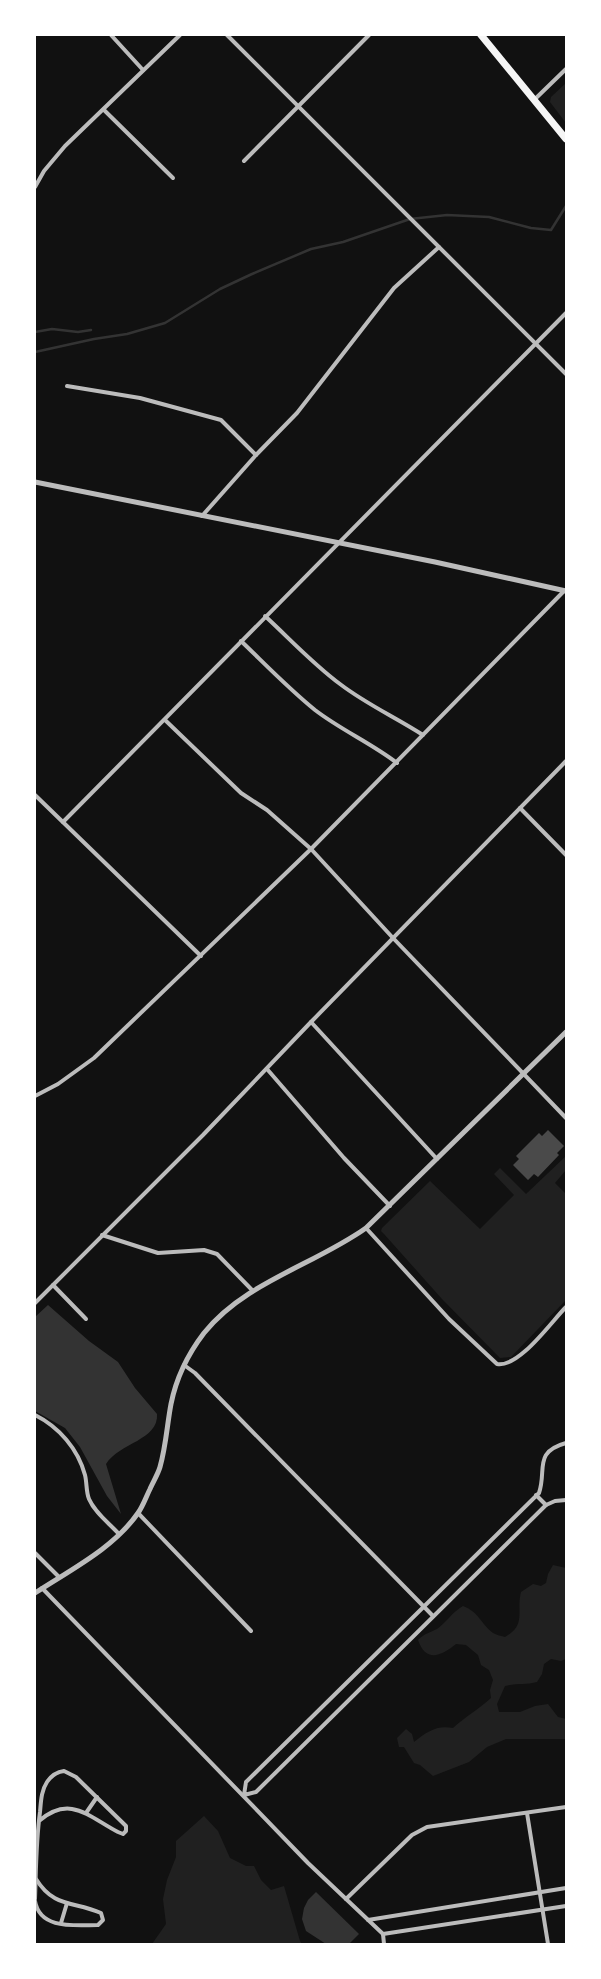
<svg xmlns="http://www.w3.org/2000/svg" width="601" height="1979" viewBox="0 0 601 1979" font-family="Cabin,sans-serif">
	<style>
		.green { fill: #202020 }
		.water { fill: #333 }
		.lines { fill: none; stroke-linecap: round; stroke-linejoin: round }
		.stream { stroke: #333; stroke-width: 2.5 }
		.building { fill: #4a4a4a }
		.minor { stroke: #bcbcbc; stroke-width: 4 }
		.tertiary { stroke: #bcbcbc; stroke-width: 5 }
		.primary { stroke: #f5f5f5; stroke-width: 7 }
	</style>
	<rect width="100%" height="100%" fill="#111"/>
	<!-- green -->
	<g class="green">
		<polygon points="566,83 566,123 550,102 551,97"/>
		<polygon points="566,1156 566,1170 555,1183 566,1194 566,1300 511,1357 500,1358 442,1299 384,1234 381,1231 382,1228 430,1181 480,1229 514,1195 494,1174 500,1168 526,1194"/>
		<path d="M553,1565l13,3v91l-5,2 -10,-2 -7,5 -2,10 -5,8c-11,3 -21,1 -32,4l-8,18 2,8h21l15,-6 13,-2 10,13 8,2v20h-60l-19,8 -18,15 -36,14 -13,-11 -6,-2 -10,-16h-5l-2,-9 9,-9 6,5 2,8c13,-10 22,-17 39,-14 12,-11 26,-19 38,-30l-1,-8 3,-10 -4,-10 -8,-5 -3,-10 -12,-10 -10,-1c-15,12 -30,19 -38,-4 7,-7 11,-7 19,-11 10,-7 15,-17 26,-23 16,6 18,18 30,27 3,2 9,3 12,4 22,-12 11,-26 16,-45l12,-8 8,2 5,-3 2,-9z"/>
		<polygon points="204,1816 218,1831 230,1858 246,1866 254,1866 261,1880 271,1890 284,1886 300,1941 302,1944 152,1944 166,1924 163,1899 167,1880 176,1857 176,1841"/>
	</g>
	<!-- water -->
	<g class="water">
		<path d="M48,1305l41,36 29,21 17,26 22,26c2,26 -38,29 -51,50l15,50 -14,-18 -27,-49 -15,-19 -30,-17v-94z"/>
		<polygon points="316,1892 359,1934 349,1944 326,1944 306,1931 302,1919 304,1908 308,1900"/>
	</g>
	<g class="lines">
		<!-- stream -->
		<g class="stream">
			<polyline points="35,332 52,329 78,332 91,330"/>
			<polyline points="35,352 94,339 127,334 165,323 220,289 252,274 311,249 343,242 410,219 447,215 489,217 531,228 551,230 566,206"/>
		</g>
	</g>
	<!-- building -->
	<polygon class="building" points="548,1130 564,1146 557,1153 559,1155 538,1177 534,1174 528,1180 513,1165 519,1159 516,1156 539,1133 542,1136"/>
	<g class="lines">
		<!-- minor -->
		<g class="minor">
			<polyline points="111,35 143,70"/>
			<polyline points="227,35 566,374"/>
			<polyline points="534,100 566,69"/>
			<polyline points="104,110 173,178"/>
			<polyline points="244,161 369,35"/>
			<polyline points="35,187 44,171 65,146 180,35"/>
			<polyline points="67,386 140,398 221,420 256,455"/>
			<polyline points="202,516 256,455 297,413 394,288 439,247"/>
			<path d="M265,616c25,23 48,48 75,68 26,20 55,33 83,51"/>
			<path d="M241,641c24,23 48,48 74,69 26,20 56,33 82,53"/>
			<polyline points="165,720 241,793 267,810 311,849 393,938 566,1118"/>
			<polyline points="35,795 201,956"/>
			<polyline points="520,808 566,855"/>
			<polyline points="63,822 566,313"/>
			<polyline points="311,1022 437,1159"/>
			<polyline points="267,1069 344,1158 390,1206"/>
			<polyline points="35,1096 58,1084 94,1058 311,849 564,591"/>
			<path d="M366,1228l83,91 48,45c22,4 54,-42 69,-57"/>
			<polyline points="102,1235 158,1253 204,1250 217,1254 253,1291"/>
			<polyline points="53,1285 86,1319"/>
			<polyline points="35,1303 203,1135 311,1022 566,761"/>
			<polyline points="184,1365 195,1373 433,1616"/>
			<path d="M35,1415c24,12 43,34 50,60 2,8 1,17 4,24 6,14 20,24 30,35"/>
			<path d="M566,1443c-33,9 -19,27 -27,50l-293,289 -2,13 12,-3 290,-287 9,-4 11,-1"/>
			<polyline points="536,1495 546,1505"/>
			<polyline points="138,1513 251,1631"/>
			<polyline points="35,1553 59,1577"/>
			<polyline points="42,1588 308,1863 383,1934"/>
			<polyline points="86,1813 97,1797"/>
			<polyline points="527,1813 548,1944"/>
			<path d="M35,1899c1,-29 1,-58 5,-87 1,-10 1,-21 7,-30 4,-6 10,-10 17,-11l12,6 50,49v5l-3,3 -5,-2c-29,-15 -48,-38 -79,-11"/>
			<polyline points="346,1899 412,1835 427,1827 566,1807"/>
			<path d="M35,1901c5,29 40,24 63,24l5,-5 -2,-7c-28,-12 -47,-5 -65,-34"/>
			<polyline points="368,1920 566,1888"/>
			<polyline points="61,1923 67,1903"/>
			<polyline points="383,1934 566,1906"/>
			<polyline points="383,1934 384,1944"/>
		</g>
		<!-- tertiary -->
		<g class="tertiary">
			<polyline points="35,482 435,562 566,591"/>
			<path d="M35,1593c35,-23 79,-45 103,-80 5,-7 8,-16 12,-24 3,-7 8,-15 10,-22 6,-21 7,-42 11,-63 5,-25 17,-50 33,-71 41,-51 110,-68 162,-105l200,-196"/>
		</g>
		<!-- primary -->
		<polyline class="primary" points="481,35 566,139"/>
	</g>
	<!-- border -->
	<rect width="601" height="1979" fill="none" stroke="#ffffff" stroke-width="72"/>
</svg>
